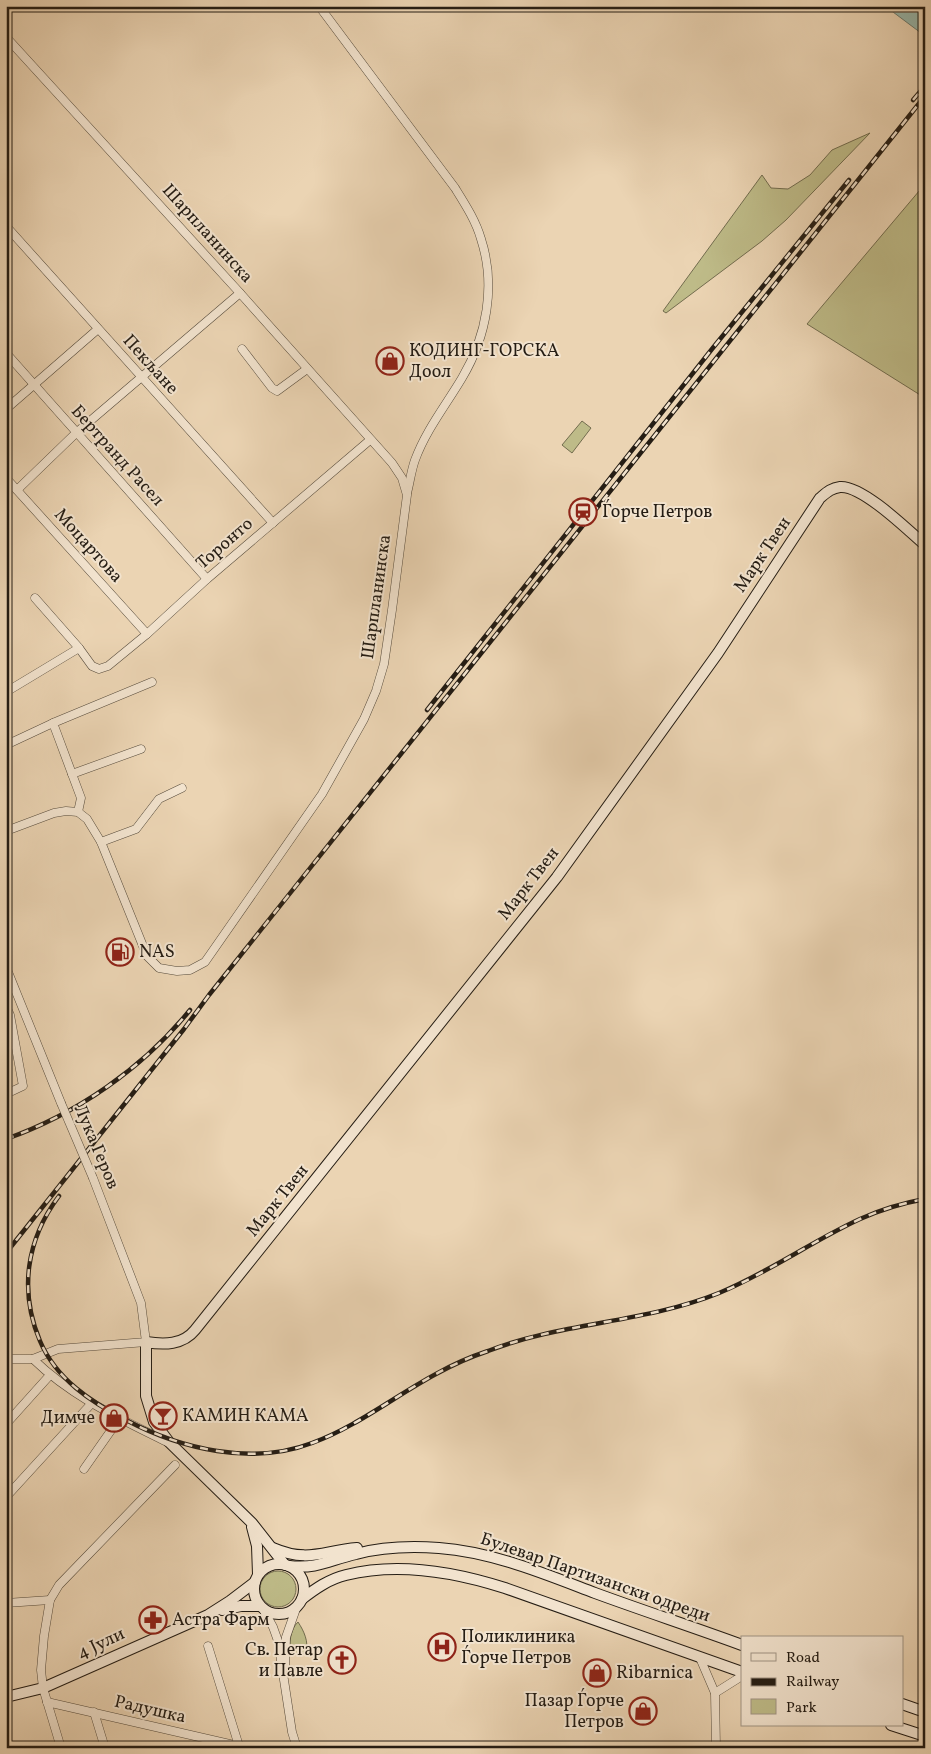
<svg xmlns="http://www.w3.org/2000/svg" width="931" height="1754" viewBox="0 0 931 1754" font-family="Vollkorn,serif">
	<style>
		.green { fill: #bebb88; stroke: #726c4e }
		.water { fill: #98b8ac; stroke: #6a7a6f }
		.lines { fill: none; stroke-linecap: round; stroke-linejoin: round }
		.river { stroke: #98b8ac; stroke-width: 15 }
		.street-casing { stroke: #564b3c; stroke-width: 9 }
		.secondary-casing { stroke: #251d14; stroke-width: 12 }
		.street { stroke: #f2e3ce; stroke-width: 8 }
		.secondary { stroke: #f2e3ce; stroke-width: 10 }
		.rail-casing { stroke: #251d14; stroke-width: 4.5 }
		.rail { stroke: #f2e3ce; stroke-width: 2.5; stroke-dasharray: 8; stroke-linecap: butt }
		.street-bridge-casing { stroke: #564b3c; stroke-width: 9; stroke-linecap: butt }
		.street-bridge { stroke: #f2e3ce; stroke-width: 8 }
		.labels { text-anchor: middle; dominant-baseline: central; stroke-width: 4; stroke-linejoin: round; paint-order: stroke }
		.street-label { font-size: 18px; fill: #251d14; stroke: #f2e3ce }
		.poi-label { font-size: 18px; fill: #251d14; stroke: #f2e3ce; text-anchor: start }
	</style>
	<rect width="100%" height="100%" fill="#ebd4b3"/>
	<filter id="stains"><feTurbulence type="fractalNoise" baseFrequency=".004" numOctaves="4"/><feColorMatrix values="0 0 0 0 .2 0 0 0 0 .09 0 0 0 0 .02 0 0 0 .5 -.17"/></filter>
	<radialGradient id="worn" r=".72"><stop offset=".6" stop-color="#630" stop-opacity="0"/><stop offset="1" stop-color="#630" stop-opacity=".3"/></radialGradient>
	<!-- green -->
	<g class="green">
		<polygon points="870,133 786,220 762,241 666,313 663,311 762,175 771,188 788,189 810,175 832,150"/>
		<polygon points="925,184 925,398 807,324"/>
		<polygon points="582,421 591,428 572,453 562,445"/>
		<circle cx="278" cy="1589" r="18"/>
		<path d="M298,1622c6,9 11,20 8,31l-16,2c-1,-10 0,-26 8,-33z"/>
	</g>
	<!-- water -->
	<polygon class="water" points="885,6 912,6 925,15 925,36"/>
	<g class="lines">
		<!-- river -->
		<polyline class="river" points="921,6 925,9"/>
		<!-- street casing -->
		<g class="street-casing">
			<g id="street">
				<path d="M319,6l136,182c10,16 21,33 26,51 15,46 6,97 -19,139 -16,27 -36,52 -47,82 -4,11 -5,22 -8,33"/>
				<polyline points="6,37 240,293 392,463 402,478 407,495 392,610 384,664 376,691 364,719 322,794 205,962 190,970 177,971 159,968 147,956 101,842 87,819 78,812 66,811 54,813 6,831"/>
				<polyline points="6,226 273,523"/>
				<polyline points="242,349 272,388 277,391 307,369"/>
				<polyline points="6,353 207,579"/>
				<polyline points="6,409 98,329"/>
				<polyline points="6,478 147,634"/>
				<polyline points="17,490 76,433 240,293"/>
				<polyline points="35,598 79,648 92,666 99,669 108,666 147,634 207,579 370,440"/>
				<polyline points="6,692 79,648"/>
				<polyline points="6,745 53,723"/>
				<polyline points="72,774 141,749"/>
				<polyline points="78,812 81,798 53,723 152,682"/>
				<polyline points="101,842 136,829 159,799 182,788"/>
				<polyline points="6,967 61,1103"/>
				<polyline points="6,1006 10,1015 23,1086 6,1094"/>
				<polyline points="6,1359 33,1359 58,1349 146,1342 141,1303 93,1178"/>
				<path d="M33,1359c39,38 86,59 134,83"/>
				<polyline points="6,1424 50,1375"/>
				<polyline points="84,1469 119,1419"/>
				<polyline points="6,1497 91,1404"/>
				<polyline points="6,1603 50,1600"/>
				<polyline points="263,1609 273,1627 278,1641 292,1732 297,1748"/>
				<polyline points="208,1646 239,1746"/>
				<polyline points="700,1658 715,1693 716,1748"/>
				<polyline points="285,1667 286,1637 297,1606"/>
				<polyline points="715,1693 742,1676"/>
				<polyline points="47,1702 247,1748"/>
				<polyline points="94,1712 105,1748"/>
				<polyline points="61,1748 43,1688 41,1670 44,1636 50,1600 59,1585 175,1465"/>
			</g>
		</g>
		<!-- secondary casing -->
		<g class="secondary-casing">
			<g id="secondary">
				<polyline points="252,1527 257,1546 258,1574"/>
				<path d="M273,1548c35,15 49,3 84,0"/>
				<circle cx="279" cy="1589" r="25"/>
				<path d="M285,1565l-33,-42 -83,-81 -15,-20 -8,-26v-54c18,3 37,3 49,-12l362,-453 161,-224 102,-155c6,-5 11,-10 20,-11 22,-2 68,43 85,58"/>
				<path d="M289,1566c30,3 40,-6 67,-12 26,-7 55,-8 83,-6 54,4 106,26 156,45 49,18 98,34 147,52"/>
				<path d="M302,1599c13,-10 27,-20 44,-24 51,-13 109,-3 159,13l237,84"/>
				<polyline points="222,1610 241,1606 260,1606"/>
				<polyline points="6,1697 43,1688 208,1615 230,1601 255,1582"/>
				<polyline points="902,1704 925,1712"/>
				<polyline points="891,1725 925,1736"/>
			</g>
		</g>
		<!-- street -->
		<use href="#street" class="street"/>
		<!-- secondary -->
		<use href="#secondary" class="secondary"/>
		<!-- rail casing -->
		<g class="rail-casing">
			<g id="rail">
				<polyline points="913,100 925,86"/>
				<polyline points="427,710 712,349 849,180"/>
				<path d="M6,1139c71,-25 137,-71 184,-129"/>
				<path d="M59,1196c-33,44 -40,95 -19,145 16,38 51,61 86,79 55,29 126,46 186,23 44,-16 83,-47 124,-69 16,-9 34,-17 52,-23 74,-29 157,-28 231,-58 49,-20 93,-52 141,-74 20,-9 43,-16 65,-20"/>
				<polyline points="6,1253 184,1029 209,995 925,96"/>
			</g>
		</g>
		<!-- rail -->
		<use href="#rail" class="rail"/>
		<!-- street-bridge casing -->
		<g class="street-bridge-casing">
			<polyline id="street-bridge" points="61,1103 93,1178"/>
		</g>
		<!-- street-bridge -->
		<use href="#street-bridge" class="street-bridge"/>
	</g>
	<!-- icons -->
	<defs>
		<g id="shop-ring" transform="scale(1.4375)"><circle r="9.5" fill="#f2e3ce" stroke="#8f2418" stroke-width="1.5"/><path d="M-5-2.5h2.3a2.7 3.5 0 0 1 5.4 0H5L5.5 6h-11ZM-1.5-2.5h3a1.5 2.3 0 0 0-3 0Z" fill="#8f2418"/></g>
		<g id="station-ring" transform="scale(1.4375)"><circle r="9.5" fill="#f2e3ce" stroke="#8f2418" stroke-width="1.5"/><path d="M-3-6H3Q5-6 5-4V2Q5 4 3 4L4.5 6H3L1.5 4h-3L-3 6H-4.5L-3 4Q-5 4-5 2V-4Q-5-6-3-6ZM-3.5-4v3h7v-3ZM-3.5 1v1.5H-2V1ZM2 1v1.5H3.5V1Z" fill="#8f2418"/></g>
		<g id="fuel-ring" transform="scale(1.4375)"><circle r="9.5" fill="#f2e3ce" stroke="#8f2418" stroke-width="1.5"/><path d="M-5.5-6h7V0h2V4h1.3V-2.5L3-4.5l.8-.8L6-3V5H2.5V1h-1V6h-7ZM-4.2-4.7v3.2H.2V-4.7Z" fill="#8f2418"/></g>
		<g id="bar-ring" transform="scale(1.4375)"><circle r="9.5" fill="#f2e3ce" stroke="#8f2418" stroke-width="1.5"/><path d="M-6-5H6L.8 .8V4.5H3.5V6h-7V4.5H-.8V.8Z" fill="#8f2418"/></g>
		<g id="pharmacy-ring" transform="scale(1.4375)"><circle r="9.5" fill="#f2e3ce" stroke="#8f2418" stroke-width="1.5"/><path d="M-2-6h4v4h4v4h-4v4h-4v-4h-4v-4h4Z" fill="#8f2418"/></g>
		<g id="hospital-ring" transform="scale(1.4375)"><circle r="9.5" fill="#f2e3ce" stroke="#8f2418" stroke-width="1.5"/><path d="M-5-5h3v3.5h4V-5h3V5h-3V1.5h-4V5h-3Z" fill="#8f2418"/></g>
		<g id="church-ring" transform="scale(1.4375)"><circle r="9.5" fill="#f2e3ce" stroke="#8f2418" stroke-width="1.5"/><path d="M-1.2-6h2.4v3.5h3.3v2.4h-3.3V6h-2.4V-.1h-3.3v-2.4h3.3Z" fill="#8f2418"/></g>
	</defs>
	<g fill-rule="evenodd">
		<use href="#shop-ring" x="390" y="361"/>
		<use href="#station-ring" x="583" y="512"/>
		<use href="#fuel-ring" x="120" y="952"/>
		<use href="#bar-ring" x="163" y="1416"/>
		<use href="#shop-ring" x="114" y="1418"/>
		<use href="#pharmacy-ring" x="153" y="1620"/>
		<use href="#hospital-ring" x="442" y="1647"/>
		<use href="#church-ring" x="342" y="1660"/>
		<use href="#shop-ring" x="597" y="1673"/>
		<use href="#shop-ring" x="643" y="1711"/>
	</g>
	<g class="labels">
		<!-- street labels -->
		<g class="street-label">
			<text transform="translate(207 234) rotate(48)">Шарпланинска</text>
			<text transform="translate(150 365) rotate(48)">Пекљане</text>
			<text transform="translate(117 456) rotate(48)">Бертранд Расел</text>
			<text transform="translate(225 544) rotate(-41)">Торонто</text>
			<text transform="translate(88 546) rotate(48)">Моцартова</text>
			<text transform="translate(763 555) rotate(-56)">Марк Твен</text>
			<text transform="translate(377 597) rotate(-82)">Шарпланинска</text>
			<text transform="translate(529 884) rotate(-52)">Марк Твен</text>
			<text transform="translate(96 1147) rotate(67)">Лука Геров</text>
			<text transform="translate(278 1201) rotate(-51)">Марк Твен</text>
			<text transform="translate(595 1578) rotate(19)">Булевар Партизански одреди</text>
			<text transform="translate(101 1644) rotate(-25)">4 Јули</text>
			<text transform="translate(150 1710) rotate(13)">Радушка</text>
		</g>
		<!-- poi labels -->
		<g class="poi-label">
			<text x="409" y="351">КОДИНГ-ГОРСКА<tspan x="409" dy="21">Доол</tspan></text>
			<text x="602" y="512">Ѓорче Петров</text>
			<text x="139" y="952">NAS</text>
			<text x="182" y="1416">КАМИН КАМА</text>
			<text x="95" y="1418" text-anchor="end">Димче</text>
			<text x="172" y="1620">Астра Фарм</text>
			<text x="461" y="1637">Поликлиника<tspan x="461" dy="21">Ѓорче Петров</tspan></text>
			<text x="323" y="1650" text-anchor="end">Св. Петар<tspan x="323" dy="21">и Павле</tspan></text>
			<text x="616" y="1673">Ribarnica</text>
			<text x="624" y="1701" text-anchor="end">Пазар Ѓорче<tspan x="624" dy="21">Петров</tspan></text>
		</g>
	</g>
	<!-- margin -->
	<rect width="931" height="1754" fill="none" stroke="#ebd4b3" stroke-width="25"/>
	<rect x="8" y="8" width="916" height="1739" fill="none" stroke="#251d14" stroke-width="2.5"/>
	<rect x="12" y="12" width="906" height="1729" fill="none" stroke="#251d14"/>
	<!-- legend -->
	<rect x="741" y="1636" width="162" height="90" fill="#f2e3ce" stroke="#a09484"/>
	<rect x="751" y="1653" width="25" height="8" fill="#f2e3ce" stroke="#a09484"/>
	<text x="786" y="1662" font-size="15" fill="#251d14">Road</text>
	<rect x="751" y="1678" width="25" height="8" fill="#251d14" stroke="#a09484"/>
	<text x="786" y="1686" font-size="15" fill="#251d14">Railway</text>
	<rect x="751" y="1699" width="25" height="15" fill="#bebb88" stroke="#a09484"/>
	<text x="786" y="1712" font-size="15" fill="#251d14">Park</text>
	<rect width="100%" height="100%" filter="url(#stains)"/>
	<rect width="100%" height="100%" fill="url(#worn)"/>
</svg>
